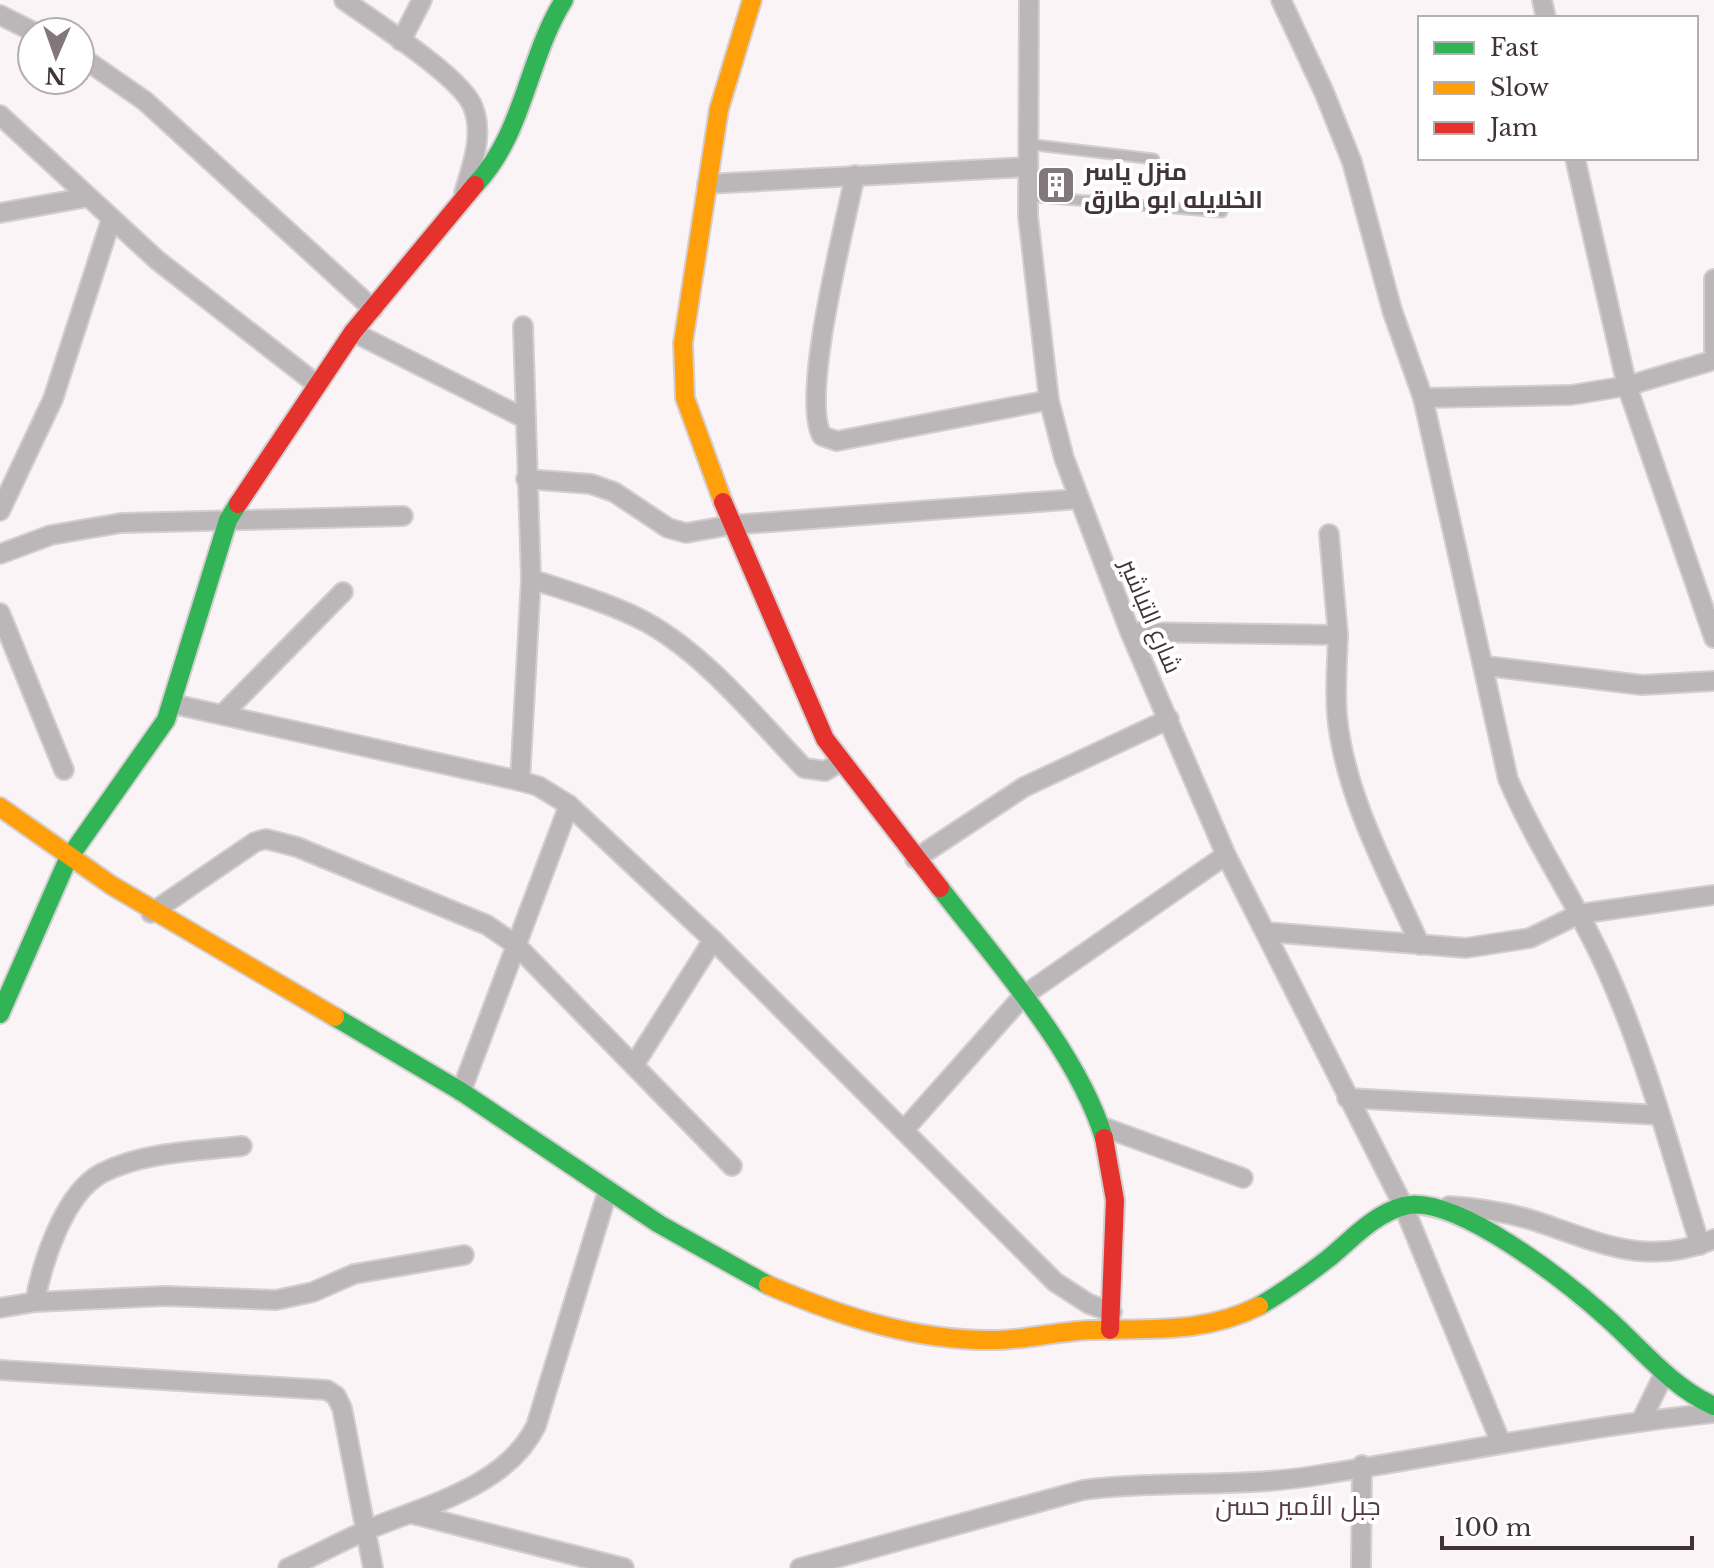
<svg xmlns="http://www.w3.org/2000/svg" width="1714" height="1568" viewBox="0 0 1714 1568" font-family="'Libre Baskerville',Cairo,serif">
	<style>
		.building { fill: #a6959d }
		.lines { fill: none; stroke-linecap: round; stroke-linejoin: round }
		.lane-casing { stroke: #d4ced0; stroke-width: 13 }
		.street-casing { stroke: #d4ced0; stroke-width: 22 }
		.fast-casing { stroke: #d4ced0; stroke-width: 22 }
		.slow-casing { stroke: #d4ced0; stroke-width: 22 }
		.jam-casing { stroke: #d4ced0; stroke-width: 22 }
		.lane { stroke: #bbb6b8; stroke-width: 9 }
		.street { stroke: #bbb6b8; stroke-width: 18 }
		.fast { stroke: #30b455; stroke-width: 18 }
		.slow { stroke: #ff9f0a; stroke-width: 18 }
		.jam { stroke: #e5322d; stroke-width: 18 }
		.labels { text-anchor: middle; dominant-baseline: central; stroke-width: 8; stroke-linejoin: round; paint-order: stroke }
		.poi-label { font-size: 24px; font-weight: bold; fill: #413438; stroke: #fff; text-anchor: start }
		.street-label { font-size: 24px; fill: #413438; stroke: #fff }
		.neighbourhood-label { font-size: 26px; fill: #553a44; stroke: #fff }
	</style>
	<rect width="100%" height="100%" fill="#faf4f6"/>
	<!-- building -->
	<polygon class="building" points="1041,175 1072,177 1071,192 1041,190"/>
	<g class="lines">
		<!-- lane casing -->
		<g class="lane-casing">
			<g id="lane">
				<polyline points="1027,144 1154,159"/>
				<polyline points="1028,196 1222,212"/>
			</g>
		</g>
		<!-- street casing -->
		<g class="street-casing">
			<g id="street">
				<path d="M344,0c29,21 118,77 129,107 11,28 -1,59 -9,86"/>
				<polyline points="1029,0 1028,216 1049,400 1064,458 1130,632 1226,855 1403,1205 1501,1443"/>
				<path d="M1281,0l43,92 28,70 40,148 31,88 85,381c28,66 69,124 98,189 40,89 65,184 94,277"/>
				<polyline points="1542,0 1546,18"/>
				<polyline points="0,15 34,32"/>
				<polyline points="401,41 422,0"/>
				<polyline points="80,56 145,101 373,309"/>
				<polyline points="0,115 157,260 315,383"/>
				<polyline points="1575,158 1627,386 1714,638"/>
				<path d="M855,175c-10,51 -55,221 -33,261l15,5 212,-41"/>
				<polyline points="707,184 1027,167"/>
				<polyline points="0,213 88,197"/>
				<polyline points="1714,279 1714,349"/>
				<polyline points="353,332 526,419"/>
				<polyline points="1423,398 1571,395 1627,386 1714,360"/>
				<polyline points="526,479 591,484 614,492 668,528 686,533 731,525 1078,499"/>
				<polyline points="0,511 53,399 111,220"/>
				<polyline points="1329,534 1338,635"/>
				<polyline points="0,554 51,535 121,523 403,516"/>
				<path d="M531,579c39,13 79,24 115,43 61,34 110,96 158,146l21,3 15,-9"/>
				<polyline points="0,613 64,770"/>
				<path d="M1130,632l208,3c-1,26 -3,54 -1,80 7,79 51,158 83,230"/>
				<polyline points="1486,666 1642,685 1714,681"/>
				<polyline points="173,704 520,781 538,786 569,805 713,940 1055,1282 1089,1304 1112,1312"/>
				<polyline points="223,714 343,592"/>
				<polyline points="520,781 531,579 523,326"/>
				<polyline points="915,859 1024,787 1169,719"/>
				<polyline points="151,913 255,842 266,839 297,847 487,925 516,945 732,1166"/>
				<polyline points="1266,932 1466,948 1530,938 1579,914 1714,895"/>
				<polyline points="634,1065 713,940"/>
				<polyline points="461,1092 569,805"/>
				<polyline points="1347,1098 1660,1115"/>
				<polyline points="1103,1127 1243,1178"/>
				<polyline points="904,1130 1023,996 1226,855"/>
				<path d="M1449,1206c29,2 58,6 86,15 64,21 111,47 179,18"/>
				<path d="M35,1302c7,-39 29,-109 67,-129 41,-21 95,-22 140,-27"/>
				<polyline points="0,1308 35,1302 165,1296 276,1300 313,1292 354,1274 464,1255"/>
				<polyline points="0,1370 327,1390 336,1396 342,1408 373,1568"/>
				<polyline points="1641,1421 1664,1374"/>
				<polyline points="413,1514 624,1568"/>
				<path d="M288,1568c28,-13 56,-28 84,-40 58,-24 134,-42 164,-102l72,-236"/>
				<path d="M800,1568l283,-78c76,-10 154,-2 230,-14 134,-21 266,-49 401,-63"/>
				<polyline points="1361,1568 1362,1465"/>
			</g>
		</g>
		<!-- fast casing -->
		<g class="fast-casing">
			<g id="fast">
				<path d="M475,185c49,-51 52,-126 89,-185"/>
				<path d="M940,888c56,73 137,162 164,250"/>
				<polyline points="0,1014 68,859 166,720 228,520 238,504"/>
				<polyline points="335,1017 462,1092 659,1224 768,1285"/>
				<path d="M1259,1306c25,-14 48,-31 70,-48 23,-19 45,-44 75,-52 51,-13 164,77 203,112 35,31 63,68 107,88"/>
			</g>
		</g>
		<!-- slow casing -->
		<g class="slow-casing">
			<g id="slow">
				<polyline points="723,502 685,398 683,343 719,109 752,0"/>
				<polyline points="0,807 111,885 335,1017"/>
				<path d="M768,1285c74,32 150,57 231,55 31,-1 61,-9 92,-10 59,-2 113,4 168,-24"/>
			</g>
		</g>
		<!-- jam casing -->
		<g class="jam-casing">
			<g id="jam">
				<polyline points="723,502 825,739 940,888"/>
				<polyline points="238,504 353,332 475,185"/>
				<polyline points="1104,1138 1115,1200 1110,1330"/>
			</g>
		</g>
		<!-- lane -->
		<use href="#lane" class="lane"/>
		<!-- street -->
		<use href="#street" class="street"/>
		<!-- fast -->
		<use href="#fast" class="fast"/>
		<!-- slow -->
		<use href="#slow" class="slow"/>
		<!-- jam -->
		<use href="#jam" class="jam"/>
	</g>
	<!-- icons -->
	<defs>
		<g id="building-square" transform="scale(2)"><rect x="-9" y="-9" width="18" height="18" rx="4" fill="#82777a" stroke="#fff"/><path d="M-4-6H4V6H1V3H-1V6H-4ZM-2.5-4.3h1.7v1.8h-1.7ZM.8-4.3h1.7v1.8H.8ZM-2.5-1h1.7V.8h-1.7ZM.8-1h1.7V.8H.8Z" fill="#fff"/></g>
	</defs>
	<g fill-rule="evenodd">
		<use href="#building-square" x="1056" y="185"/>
	</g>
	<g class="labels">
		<!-- poi labels -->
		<g class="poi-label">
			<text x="1084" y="171">منزل ياسر<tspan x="1084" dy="28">الخلايله ابو طارق</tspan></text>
		</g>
		<!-- street labels -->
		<g class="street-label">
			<text transform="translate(1151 616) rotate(67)">شارع التباشير</text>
		</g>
		<!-- neighbourhood labels -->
		<g class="neighbourhood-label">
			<text x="1298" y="1506">جبل الأمير حسن</text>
		</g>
	</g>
	<!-- legend -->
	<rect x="1418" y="16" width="280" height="144" fill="#ffffff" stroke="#b3aeaf" stroke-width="2"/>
	<rect x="1434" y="42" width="40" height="12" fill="#30b455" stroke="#b3aeaf" stroke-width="2"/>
	<text x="1490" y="56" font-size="24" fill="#413438">Fast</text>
	<rect x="1434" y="82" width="40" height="12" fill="#ff9f0a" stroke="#b3aeaf" stroke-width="2"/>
	<text x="1490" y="96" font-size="24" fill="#413438">Slow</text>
	<rect x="1434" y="122" width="40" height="12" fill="#e5322d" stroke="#b3aeaf" stroke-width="2"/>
	<text x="1490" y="136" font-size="24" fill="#413438">Jam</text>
	<!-- north arrow -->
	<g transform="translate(56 56) rotate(182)"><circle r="38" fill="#ffffff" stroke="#b3aeaf" stroke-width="2"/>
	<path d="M0-6L14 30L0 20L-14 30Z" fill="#82777a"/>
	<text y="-12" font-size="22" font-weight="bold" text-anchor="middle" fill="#413438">N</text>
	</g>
	<!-- scale -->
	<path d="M1442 1536v12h250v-12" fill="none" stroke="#413438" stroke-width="4"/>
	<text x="1454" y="1536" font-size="24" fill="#413438" stroke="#ffffff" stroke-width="6" paint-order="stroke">100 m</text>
</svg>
